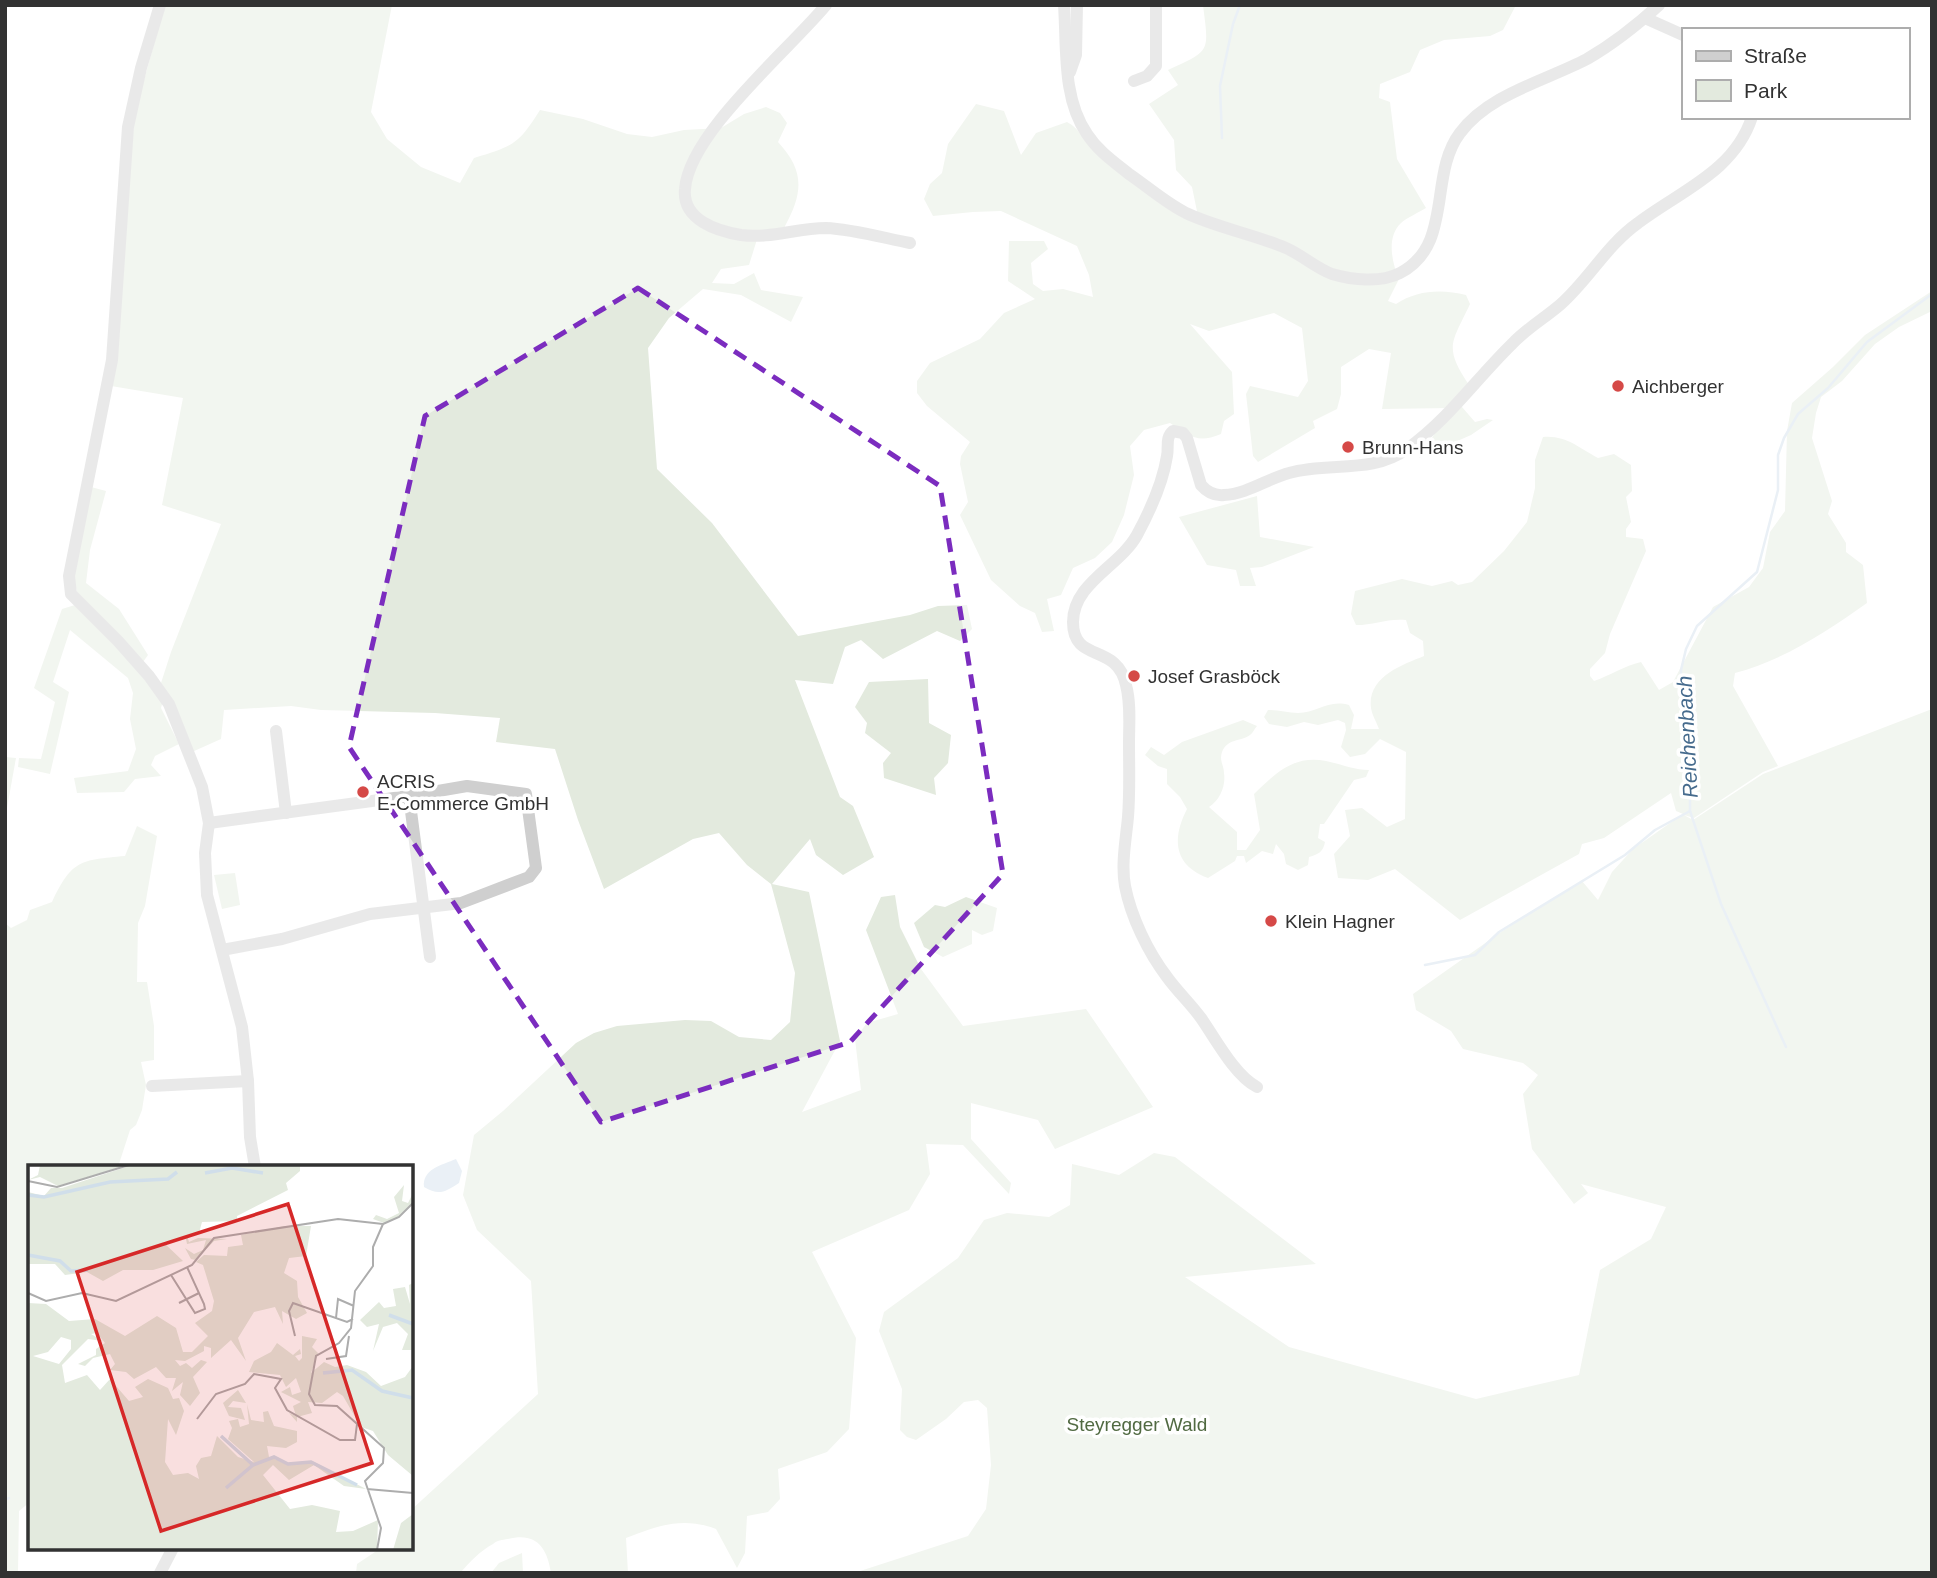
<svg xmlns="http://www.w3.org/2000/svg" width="1937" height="1578" viewBox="0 0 1937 1578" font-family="Helvetica,sans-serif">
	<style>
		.green { fill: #e3eade }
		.water { fill: #d0deea }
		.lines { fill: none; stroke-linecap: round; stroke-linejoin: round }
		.stream { stroke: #d0deea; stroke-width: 2.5 }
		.minor { stroke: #cfcfcf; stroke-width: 12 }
		.marked { fill: none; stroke: #7b2cbf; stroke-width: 5; stroke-dasharray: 14 9; stroke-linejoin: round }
		.poi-dot { fill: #d54947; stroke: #fff; stroke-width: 2.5 }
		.labels { text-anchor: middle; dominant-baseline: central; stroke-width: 7; stroke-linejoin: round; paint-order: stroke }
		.poi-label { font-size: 19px; fill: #323232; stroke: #fff; text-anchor: start }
		.park-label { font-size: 19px; fill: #516a42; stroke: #fff }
		.water-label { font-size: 21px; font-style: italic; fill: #466b8d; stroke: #fff }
		.inset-river { fill: none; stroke: #d0deea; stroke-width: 3.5 }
		.inset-road { fill: none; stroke: #adadad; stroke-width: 2 }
		.view { fill: #d62828; fill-opacity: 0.15; stroke: #d62828; stroke-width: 3.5 }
		.inset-edge { fill: none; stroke: #323232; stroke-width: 3.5 }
	</style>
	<rect width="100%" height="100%" fill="#fff"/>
	<!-- green -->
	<g class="green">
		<path d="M165,5h227l-21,107 16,27 34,28 39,16 14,-25c39,-12 44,-13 66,-48l43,9 44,15 25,3 32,-7 37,-2 23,-14 22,-7 14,6 7,10 -9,19c27,29 25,51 7,84l1,5 -27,2 -10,32 -28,4 -9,14 22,1 20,-11 7,17 42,7 -12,25 -50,-27 -38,-6 -34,29 -21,30 9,121 55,54 86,113 112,-21 28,-9 29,-1 5,24 -12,12 -23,-10 -54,28 -22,-19 -16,7 -12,37 -38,-4 45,117 13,9 21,51 -31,18 -27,-20 -6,-16 -38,45 37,8 31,149 -38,71 59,-22 -6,-51 12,-16 31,-9 -32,-84 15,-33 14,-2 5,32 21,42 42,57 123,-17 67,98 -98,42 -17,-29 -67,-17v36l40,44 -2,11 -46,-49 -37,-1 4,30 -21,36 -97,42 44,86 -7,91 -22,23 -49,17 2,30 -12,13 -21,4 -2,37 -8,15 -21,-39c-34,-13 -58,-3 -90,9l2,35h-77c-4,-26 -15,-41 -43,-34 -6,1 -11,1 -15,5 -13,7 -23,18 -33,29h-104l1,-9 24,-16h30v-38l127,-116 -7,-113 -54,-51 -14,-35 11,-60 29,-24 73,-68 18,-10 23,-7 68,-6 26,1 28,16 32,3 19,-18 5,-49 -24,-89 -24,-19 -28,-32 -26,6 -89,50 -26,-69 -23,-71 -59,-7 4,-24 -65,-5 -114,-3 -30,-4 -67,4 -3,29 -29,13 -31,-69 10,-31 50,-128 -59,-19 21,-107 -72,-12 24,-274z"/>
		<path d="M1203,5h316l-4,2 -12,23 -13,6 -46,4 -24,10 -10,22 -30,12 -1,14 11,4 7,57 29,49c-8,5 -18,9 -25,15 -15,14 -9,40 -2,56l-11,22 8,3c21,-14 46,-15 70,-9l4,9c-18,39 -27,42 -1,81l-7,22 13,15 12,-3 6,1 -22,15 -52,23 32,-50 -69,1 9,-56 -22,-4 -28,18v27l-4,15 -24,12 2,7 -57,34 -5,-6 -7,-62 4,-8 48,11 10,-16 -6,-53 -28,-15 -65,18 -19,-7 42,48 2,42 -10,7 -3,13c-24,10 -31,2 -51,-11l-26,7 -14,16 4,29 -10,40 -12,27 -17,16 -22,10 -12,27 -14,4 7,32 -12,1 -7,-19 -15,-7 -29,-26 -31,-65 8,-13 -8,-38 1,-8 9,-14 -43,-36 -10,-13v-12l13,-18 50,-24 24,-26 31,-14 -27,-18 1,-40h35l4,8 -17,14 2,21 10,7 20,-2 30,8 -4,-22 -12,-29 -76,-35 -28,1 -40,4 -9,-17 6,-15 12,-11 6,-29 28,-40 28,7 17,44 15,-22 31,-11c14,7 21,25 34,36l98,63 -7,-34 -16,-17 -2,-30 -25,-36 29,-19 -10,-15c43,-20 41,-17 35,-65z"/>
		<path d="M1932,291v20l-33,16 -24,17 -33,37 -21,16 -5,16 -4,25 20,63 -4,13 18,29v9l17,13 4,38c-41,29 -83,57 -132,70l-2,13 45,80 -15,6 -69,46 -10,-3 9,5 70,-46 169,-65v864h-1078l114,-37 18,-27 5,-44 -4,-57 -9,-8 -14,2 -18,17 -30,21 -9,-3 -7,-7 2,-41 -23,-58 5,-19 74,-54 26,-38 23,-7 42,4 21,-12 2,-41 47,11 35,-22 21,4 141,107 -131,13 104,70 187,52 103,-24 21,-105 51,-31 15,-32 -85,-23 7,9 -14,11 -42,-55 -9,-55 15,-19 -15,-12 -60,-14 -12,-18 -35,-21 -3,-16 88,-62 81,-51 16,19 14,-28 21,-23 50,-35 -7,-3 -5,-18 -67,45 -22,6 -3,10 -119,66 -65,-51 -27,11 -30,-2 -4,-24 16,-18 -5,-26 17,-2 25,19 18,-8 1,-67 -26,-13 -15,15 -15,3 -9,-10 5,-17 -1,-7 -7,-3 -20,5 -14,-3 -17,5 -18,-3 -5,-7 4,-7c11,0 20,3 30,3 19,0 30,-14 51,-8l5,10 -3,14h28c-2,-6 -7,-14 -8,-21 -4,-31 31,-43 53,-52l-1,-15 -13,-8 -4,-13c-18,-2 -32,5 -50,5l-5,-11 4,-23 47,-12 30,7 20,-5 6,4 14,-3 32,-31 23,-29 8,-34v-28l8,-23c23,-2 36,11 55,21l16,-4 17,11 1,26 -6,6 5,25 -5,7v8l17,2 3,12 -36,83 -5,19 -15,16v7l4,5c17,-6 30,-15 47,-19l18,28 14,-8 40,-75 36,-20 14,-19 7,-36 15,-21 2,-80 5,-28 41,-36 32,-32z"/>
		<polygon points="91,487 106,491 90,550 86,583 119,609 148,655 138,669 163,701 161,708 179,744 155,756 151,765 161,776 135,779 124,792 77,793 74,778 128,771 136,749 130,719 133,693 128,678 70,630 53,682 69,692 50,774 18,767 19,758 41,759 55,702 34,688 62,609 75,605 78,596 74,579"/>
		<polygon points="1257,496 1260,537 1314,547 1262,567 1250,568 1256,586 1240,586 1236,570 1207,565 1179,517"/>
		<polygon points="928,679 929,723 951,735 948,763 934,778 936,795 884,778 883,763 891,753 865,733 867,723 855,707 869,682"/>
		<path d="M1243,720l14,6c-3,3 -4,7 -7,9 -10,7 -22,3 -28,17 -3,9 2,13 2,21 2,13 -4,27 -15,34l28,25v18h9l14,-20 -6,-36c22,-21 39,-39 72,-33 15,3 28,9 43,9l-3,7 -12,3 -30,44h-4l-2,14 7,4c-2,10 -6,12 -16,15l-1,8 -10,5 -12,-6 -2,-10 -8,-10 -3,10 -11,-3 -16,12 -2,-7h-7l-2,5 -27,17c-35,-13 -36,-40 -21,-69l-7,-12 -13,-13v-15l-9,-3 -13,-11 6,-8 13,8 18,-13z"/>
		<polygon points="5,757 16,758 5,819"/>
		<path d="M137,826l20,10 -12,70 -7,17 -1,59h10l7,44v34l-13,2 5,23 -4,25 -6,15 -6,5 -12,37h-88v335l-11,9 -1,62h-13v-650l6,5 16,-8 3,-10 22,-8c20,-42 28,-42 73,-46z"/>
		<polygon points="235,873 240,905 222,909 214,875"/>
		<polygon points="966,897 997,908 993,931 982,935 972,930 972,944 943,957 924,947 914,923 935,905 945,907"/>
		<polygon points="522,1553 523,1573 491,1573 499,1563"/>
	</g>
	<!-- water -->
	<path class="water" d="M456,1159l6,12 -3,12c-14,9 -20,13 -35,4 -2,-18 18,-22 32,-28z"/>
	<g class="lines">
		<!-- stream -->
		<g class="stream">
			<polyline points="1222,138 1220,86 1233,24 1240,5"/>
			<polyline points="1425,965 1475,955 1499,932 1625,855 1655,830 1690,811"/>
			<polyline points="1786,1047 1721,904 1690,811 1690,791 1685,765 1686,722 1681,694 1681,670 1686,649 1697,626 1757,572 1778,490 1778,455 1784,438 1798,414 1828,388 1867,342 1932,294"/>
			<polyline points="5,1500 9,1498"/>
		</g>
		<!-- minor -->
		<g class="minor">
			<polyline points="160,5 141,68 128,127 112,360 69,576 71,594 118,641 149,676 169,704 202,787 209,823 205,853 207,895 242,1027 248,1081 250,1137 255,1167"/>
			<path d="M826,5c-36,44 -137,128 -141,184 -3,31 32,42 56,46 29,4 56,-7 85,-7 26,1 58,10 84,15"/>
			<path d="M1064,5c3,42 -2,93 23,129 11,17 27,28 42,40 19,13 37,29 57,39 32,15 67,21 100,35 16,7 30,20 46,26 20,6 49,9 68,-1 54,-28 28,-98 60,-140 29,-39 85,-52 127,-74 26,-15 50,-34 72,-54"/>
			<polyline points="1645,18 1683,35"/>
			<polyline points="1070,72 1076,55 1077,5"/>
			<polyline points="1134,81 1147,76 1156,66 1156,5"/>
			<polyline points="276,731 286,813"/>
			<polyline points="409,796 430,957"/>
			<polyline points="209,823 409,796 467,786 526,794 536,868 529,877 461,903 370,914 282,939 222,950"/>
			<polyline points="152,1086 248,1081"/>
			<path d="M1257,1087c-22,-11 -42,-49 -56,-69 -11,-15 -24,-27 -34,-41 -19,-25 -36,-60 -42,-91 -4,-22 1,-47 3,-69 2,-25 1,-49 1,-74 0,-19 2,-39 -3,-58 -9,-43 -53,-21 -53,-63 0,-39 47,-56 64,-87 13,-24 26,-53 30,-79 2,-10 -2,-18 6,-25l10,2 4,5 14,47c6,7 13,11 23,10 23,-1 43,-16 65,-22 40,-12 82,2 118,-24 41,-29 69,-70 105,-105 15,-16 33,-26 49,-40 28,-25 46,-59 77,-81 42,-32 96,-51 114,-106"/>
			<polyline points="160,1573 173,1548"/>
		</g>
	</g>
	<!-- marked area -->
	<path d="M0 0H1937V1578H0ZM638,288l302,198 63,388 -153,168 -249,80 -252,-375 76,-331z" fill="#fff" fill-opacity=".55" fill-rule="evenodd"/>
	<path class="marked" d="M638,288l302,198 63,388 -153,168 -249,80 -252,-375 76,-331z"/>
	<!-- markers -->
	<g class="poi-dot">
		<circle cx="1618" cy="386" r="7"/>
		<circle cx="1348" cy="447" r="7"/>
		<circle cx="1134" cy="676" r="7"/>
		<circle cx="363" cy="792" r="7"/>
		<circle cx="1271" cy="921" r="7"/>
	</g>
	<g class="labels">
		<!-- poi labels -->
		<g class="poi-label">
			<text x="1632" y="386">Aichberger</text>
			<text x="1362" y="447">Brunn-Hans</text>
			<text x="1148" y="676">Josef Grasböck</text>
			<text x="377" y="781">ACRIS<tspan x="377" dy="22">E-Commerce GmbH</tspan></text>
			<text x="1285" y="921">Klein Hagner</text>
		</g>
		<!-- park labels -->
		<g class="park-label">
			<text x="1137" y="1424">Steyregger Wald</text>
		</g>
		<!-- water labels -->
		<g class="water-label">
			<text transform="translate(1687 737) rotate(-93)">Reichenbach</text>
		</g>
	</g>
	<!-- overview -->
	<g transform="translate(28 1165)">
		<rect width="385" height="385" fill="#fff"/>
		<path d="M12,0h87l-69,21 -18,-9 -12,3 10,-5zM104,0h168v6l-14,12 2,7 -51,26v5l-35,1 -3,11 -12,2 2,7 9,-4 29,1 -13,2 -18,19 -5,-1 -6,-11 9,6 9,-4 3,-10 -19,4 -1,-5 -23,3 20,19 -30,9h-30l-20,11 -16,-9 -22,3 -10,-11h-27v-72l16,4 7,-8h11zM376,20l-2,16 6,2 5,-10v9l-14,15 -15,6 -11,-4 3,-4 11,4 12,-6 -5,-16zM257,61h26l-5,30 -17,2 -5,15 13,8 1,16 9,16 -11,6 -14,-8 1,13 -8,-17 -21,5 -16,26 8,23 -15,-21 -20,18v-10l-7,-2v5l-19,10 -10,-1 5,6 6,-3 6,5 9,-8 6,2 -14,15 7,16 -10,13 -10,-11 3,-13 -11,9 4,-13h-10l-10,-11 -22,12 -8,-7 -16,-2 5,-6 -5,-10 -17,4 -8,8 -7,-2 18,-9v-6l9,-6 -8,-10 -6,1 12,7 -15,-2 -26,26 3,18 22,-8 13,15 10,-11 19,22 14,-4 -8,-10 13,-8 20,9 5,11 6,-1 5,13 -8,24 -8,-16 -3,43 8,13 15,-2 11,6 -3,-13 5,-8 10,-2 6,-20 21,21 16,5 -26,-23 4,-11 -3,-7 9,-2 2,8 9,-3 -2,-20 4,16 13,2 -1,-10 5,-1 6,15 23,5v11l-11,6 -19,-2 2,11 20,7 23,-3 54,28 -22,-3 -30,-21 -25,15 -16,-15 -10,10 27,34 22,-4 28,6 -4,21 17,-1 25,-11 -1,30h-349v-247l18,1 23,17 26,-2 30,17 32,-20 19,12 7,24h9l16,-16 -13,-13 17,-12 2,-10 -11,-36 -7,-3 8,-7 23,1 1,-9 15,-2 -2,-10zM33,172l10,3v9l-12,15 -26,-8 15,-4zM385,118v67h-11l6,-16 -11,-11 -14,4 -10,24 6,-27 -12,3 -7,-7 19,-18 5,6 12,-2 -3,-17 12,-2 5,17 -1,-19zM274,171l15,3 -5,8 6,6 -7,20 13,-11 11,5 12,-2 19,7 15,14 24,-9 8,-11v110l-25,-21 -15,-24 -12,-4 -18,-31 -6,-4 -15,11 -14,-1 4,11 -15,4v5l-8,-9 7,3 -3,-10 8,-4 -20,-10 9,-5 2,8 9,-3 -5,-14 -10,9 -6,-12 -31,-3 5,-11 17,-9 6,-9 16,12 7,-6 1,5 -6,2 4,5 3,-3zM210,225l8,13 -13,-2 -5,6 13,1 4,12 -16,-4 -6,-13zM385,349v36h-20l8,-27z" fill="#e3eade" fill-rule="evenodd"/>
		<path class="inset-river" d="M177,8l27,-5 31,5M0,30l16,2 66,-15 58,-3 9,-7M0,90l32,6 11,10 17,-1M361,150l24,9M295,208l29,-3 30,21 31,7M193,271l32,29M198,323l27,-23 21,-8 14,7 23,-2 46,23"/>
		<path class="inset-road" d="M0,16l29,6 72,-22M355,59l16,-7 14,-14M143,110l24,38 10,-4 -1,-5 -17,-37M0,128l18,8 36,-8 34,8 76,-36 22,-27 124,-19 45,5M151,138l20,-10M308,153l2,-19 16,7M267,171l-6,-25 4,-8 54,19 6,-3M298,194l20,-3 3,-20M169,254l19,-25 29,-10 9,-10 27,5 -6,9 12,22 53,30h15l2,-16M339,324l46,4M349,385l4,-22 -16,-47 18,-18 1,-15 -47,-42 -22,-1 -6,-11 7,-38 23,-13 12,-15 4,-37 18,-25v-19l10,-23"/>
		<path class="view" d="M260,39l84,259 -211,68 -84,-259z"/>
		<rect width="385" height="385" class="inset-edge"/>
	</g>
	<!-- border -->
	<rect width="1937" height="1578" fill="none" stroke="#323232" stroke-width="14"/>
	<!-- legend -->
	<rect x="1682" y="28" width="228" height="91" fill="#ffffff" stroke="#adadad" stroke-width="2"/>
	<rect x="1696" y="51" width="35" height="10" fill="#cfcfcf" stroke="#adadad" stroke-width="2"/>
	<text x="1744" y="63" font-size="21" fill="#323232">Straße</text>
	<rect x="1696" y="80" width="35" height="21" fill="#e3eade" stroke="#adadad" stroke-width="2"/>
	<text x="1744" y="98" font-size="21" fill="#323232">Park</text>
</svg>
